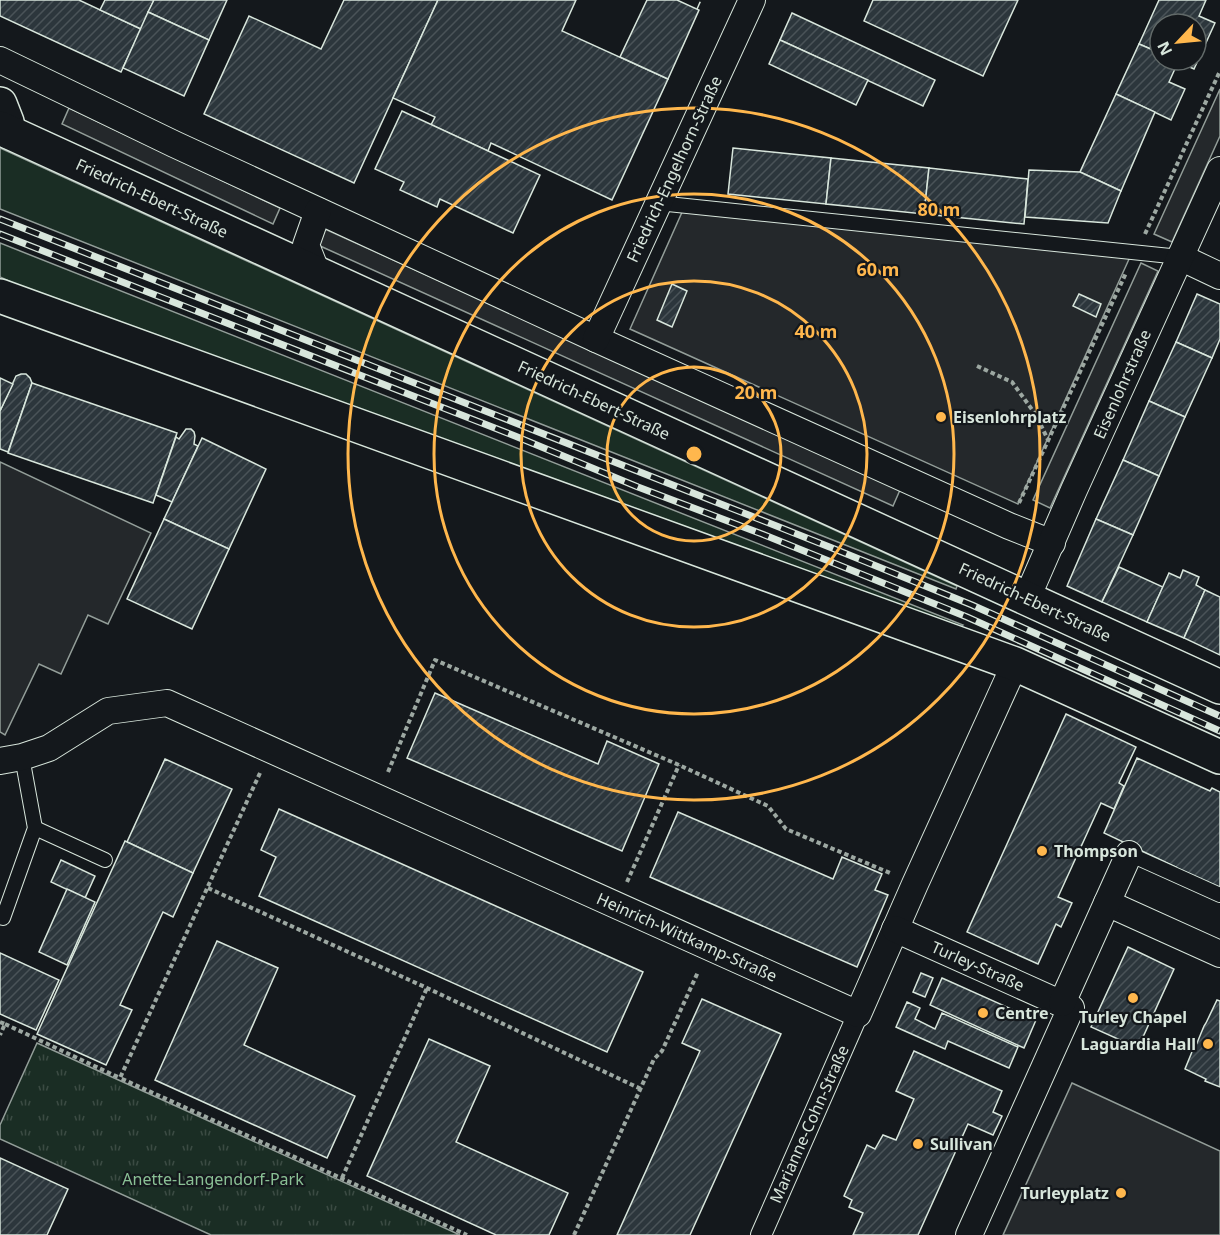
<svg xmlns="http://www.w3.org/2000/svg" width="1220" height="1235" viewBox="0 0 1220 1235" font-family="'Noto Sans',sans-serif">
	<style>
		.grass { fill: #1a2d24; stroke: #939e99; stroke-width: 1.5 }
		.park { fill: url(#park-tufts); stroke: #939e99; stroke-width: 1.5 }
		.parking { fill: #24282b; stroke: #939e99; stroke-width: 1.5 }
		.building { fill: url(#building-hatch); stroke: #d8e6dc; stroke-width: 1.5 }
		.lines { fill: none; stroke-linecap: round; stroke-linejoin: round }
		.service-casing { stroke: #d8e6dc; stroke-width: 16 }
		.pedestrian-casing { stroke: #d8e6dc; stroke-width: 22 }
		.minor-casing { stroke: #d8e6dc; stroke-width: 28 }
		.tertiary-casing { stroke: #d8e6dc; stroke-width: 36 }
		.primary-casing { stroke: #d8e6dc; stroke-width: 36 }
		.path { stroke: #9da8a2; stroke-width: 4; stroke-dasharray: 4.5 3; stroke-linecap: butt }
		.service { stroke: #14181c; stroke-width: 14 }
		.pedestrian { stroke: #14181c; stroke-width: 20 }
		.minor { stroke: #14181c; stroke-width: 26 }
		.tertiary { stroke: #14181c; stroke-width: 33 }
		.primary { stroke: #14181c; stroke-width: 33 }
		.rail-casing { stroke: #d8e6dc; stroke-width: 7 }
		.rail { stroke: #14181c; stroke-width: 4.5; stroke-dasharray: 14; stroke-linecap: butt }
		.fence { stroke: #d8e6dc; stroke-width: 1.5; stroke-dasharray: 8 3; stroke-linecap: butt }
		.ring { fill: none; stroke: #ffb74d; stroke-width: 3 }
		.poi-dot { fill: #ffb74d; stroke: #14181c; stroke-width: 2 }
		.labels { text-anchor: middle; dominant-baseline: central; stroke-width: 4.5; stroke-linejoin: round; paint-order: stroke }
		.street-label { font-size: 16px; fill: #d8e6dc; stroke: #14181c }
		.poi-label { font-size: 16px; font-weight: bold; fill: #d8e6dc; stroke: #14181c; text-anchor: start }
		.park-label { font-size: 16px; fill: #8ac095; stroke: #14181c }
		.centre { fill: #ffb74d; stroke: #14181c; stroke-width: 3 }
		.ring-label { font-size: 18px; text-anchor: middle; font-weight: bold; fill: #ffb74d; stroke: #14181c; stroke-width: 4.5; stroke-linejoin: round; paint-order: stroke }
	</style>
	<defs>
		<pattern id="park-tufts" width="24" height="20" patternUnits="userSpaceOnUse" patternTransform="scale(1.5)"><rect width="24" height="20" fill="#1a2d24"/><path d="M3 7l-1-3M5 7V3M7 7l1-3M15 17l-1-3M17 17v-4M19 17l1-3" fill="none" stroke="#3b4b43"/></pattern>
		<pattern id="building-hatch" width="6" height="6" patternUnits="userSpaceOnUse" patternTransform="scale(1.5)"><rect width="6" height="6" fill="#2c363c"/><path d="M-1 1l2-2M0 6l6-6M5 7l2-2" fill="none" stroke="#4a5358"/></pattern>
	</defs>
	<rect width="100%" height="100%" fill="#14181c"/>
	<!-- grass -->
	<g class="grass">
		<polygon points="0,148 957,586 956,589 0,209"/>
		<polygon points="0,243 963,625 961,627 17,285 0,277"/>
	</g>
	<!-- park -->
	<polygon class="park" points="37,1043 460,1235 211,1235 0,1139 0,1125"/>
	<!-- parking -->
	<g class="parking">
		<polygon points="1220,89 1220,136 1172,242 1154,234"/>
		<polygon points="69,108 280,208 273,224 62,124"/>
		<polygon points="683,210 1130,257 1018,504 630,329"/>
		<polygon points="325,229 900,490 893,506 318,245"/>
		<polygon points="1141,263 1158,271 1050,508 1033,500"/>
		<polygon points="0,462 151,533 108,624 88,615 61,674 39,664 5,735 0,732"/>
		<polygon points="1072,1083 1220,1151 1220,1235 1003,1235"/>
	</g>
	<!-- building -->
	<g class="building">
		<polygon points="0,0 79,0 141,29 121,72 0,16"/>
		<polygon points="105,0 154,0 141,29 100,10"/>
		<polygon points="154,0 227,0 209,40 148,12"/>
		<polygon points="344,0 438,0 354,183 204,114 249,16 321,49"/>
		<polygon points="438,0 576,0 562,31 668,79 612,200 491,143 488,151 431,125 435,117 393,98"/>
		<polygon points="647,0 677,0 699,10 668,79 620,57"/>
		<polygon points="873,0 1018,0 983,76 864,21"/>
		<polygon points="1159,0 1206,0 1199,16 1215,23 1194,69 1174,60 1196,60 1196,24 1160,24 1160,53 1139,44"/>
		<polygon points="148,12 209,40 184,96 123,68"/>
		<polygon points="792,13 935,80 923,106 780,40"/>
		<polygon points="780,40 868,80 856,105 769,64"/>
		<polygon points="1139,44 1160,53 1160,60 1174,60 1178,62 1169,82 1185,89 1171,120 1116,94"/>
		<polygon points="1116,94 1155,112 1121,191 1080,172"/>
		<polygon points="402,111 540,175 513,233 440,199 437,207 400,190 404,182 375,169"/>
		<polygon points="733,148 831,158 826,204 728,194"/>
		<polygon points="831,158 929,168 924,214 826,204"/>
		<polygon points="929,168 1028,179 1024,224 924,214"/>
		<polygon points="1029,170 1080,172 1121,191 1108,223 1025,217"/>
		<polygon points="672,284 687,291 672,327 657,320"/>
		<polygon points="1079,294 1101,304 1096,317 1073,306"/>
		<polygon points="1197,294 1220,304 1220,339 1212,358 1176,342"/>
		<polygon points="1176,342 1212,358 1185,417 1149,401"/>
		<polygon points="21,374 26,374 30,378 32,383 8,452 0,449 0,411 16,376"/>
		<polygon points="0,378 13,384 0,411"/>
		<polygon points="32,383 177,433 153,503 8,453"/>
		<polygon points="1149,401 1185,417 1159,476 1123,460"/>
		<polygon points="186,429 191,429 194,432 195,436 194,444 198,446 172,502 156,495 176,437 179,439"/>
		<polygon points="202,438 266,469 229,549 164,519"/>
		<polygon points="1123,460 1159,476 1133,535 1096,519"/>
		<polygon points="164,519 229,549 192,629 127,599"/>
		<polygon points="1096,519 1133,535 1102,602 1067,586"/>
		<polygon points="1119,567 1163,587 1147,622 1102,602"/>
		<polygon points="1183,570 1199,577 1196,585 1205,590 1184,638 1147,622 1169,573 1180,578"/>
		<polygon points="1205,590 1220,597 1220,655 1184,638"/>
		<polygon points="435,693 598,764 607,741 659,764 622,851 407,758"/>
		<polygon points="1066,714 1136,747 1119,783 1124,786 1114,809 1101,803 1058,897 1072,903 1061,927 1056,924 1038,964 967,932"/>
		<polygon points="1137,758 1210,791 1212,788 1220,792 1220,890 1175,869 1176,867 1104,833"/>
		<polygon points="165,759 232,789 193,873 127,842"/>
		<polygon points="279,809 643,972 607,1052 259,896 276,857 261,850"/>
		<polygon points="678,812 833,879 842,857 882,874 875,890 888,895 857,967 650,877"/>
		<polygon points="125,841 193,873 173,917 163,912 120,1005 132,1010 106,1065 37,1034"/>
		<polygon points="61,860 95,876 85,898 51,882"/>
		<polygon points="67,889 95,902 67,965 39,952"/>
		<polygon points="217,941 278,968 244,1045 355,1096 327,1158 155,1080"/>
		<polygon points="1128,947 1174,969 1138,1048 1091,1027"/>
		<polygon points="0,953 59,980 36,1030 0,1014"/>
		<polygon points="921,973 933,978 925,997 913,992"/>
		<polygon points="942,978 1036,1020 1024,1048 930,1005"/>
		<polygon points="702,999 781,1034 690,1235 617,1235 700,1051 682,1043"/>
		<polygon points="1217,1000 1220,1001 1220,1087 1205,1081 1206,1079 1185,1069 1196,1042 1197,1043 1204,1026 1206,1023"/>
		<polygon points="907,1002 920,1008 915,1019 935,1029 942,1013 1018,1047 1009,1068 948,1041 945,1049 896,1027"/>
		<polygon points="429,1039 490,1066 456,1142 568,1193 549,1235 496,1235 367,1176"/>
		<polygon points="914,1051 1002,1091 993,1112 1002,1116 993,1135 968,1124 918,1235 853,1235 863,1213 849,1207 852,1200 844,1196 867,1145 875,1149 883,1135 896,1140 914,1099 896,1091"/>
		<polygon points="0,1158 68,1189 47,1235 0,1235"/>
	</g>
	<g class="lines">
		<!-- service casing -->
		<g class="service-casing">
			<g id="service">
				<polyline points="658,203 1180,257"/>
				<polyline points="35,828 105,860"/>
				<polyline points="1129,854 1220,895"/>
				<polyline points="3,918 35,828 22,757"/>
			</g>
		</g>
		<!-- pedestrian casing -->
		<g class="pedestrian-casing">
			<polyline id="pedestrian" points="761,1235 858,1014"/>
		</g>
		<!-- minor casing -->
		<g class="minor-casing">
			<g id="minor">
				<polyline points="0,60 174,144 596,339 1009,526 1052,543"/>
				<polyline points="1180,257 1220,276"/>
				<polyline points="317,273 306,245 318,211"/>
				<polyline points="596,339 752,0"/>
				<polyline points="1027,598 1074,490 1220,170"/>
				<polyline points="0,761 22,757 49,748 108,711 167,703 858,1014 915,884 1015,664"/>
				<polyline points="1107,903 1220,954"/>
				<polyline points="895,929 1071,1008 969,1235"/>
				<polyline points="1062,1003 1129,854"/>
			</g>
		</g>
		<!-- tertiary casing -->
		<g class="tertiary-casing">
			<polyline id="tertiary" points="0,104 7,122 9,132"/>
		</g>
		<!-- primary casing -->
		<g class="primary-casing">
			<g id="primary">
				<polyline points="0,128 1220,687"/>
				<polyline points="0,296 1015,664 1220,757"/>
			</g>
		</g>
		<!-- path -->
		<g class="path">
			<polyline points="1145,234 1220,71"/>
			<polyline points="977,366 1012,382 1036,415 1048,440"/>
			<polyline points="1019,503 1126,273"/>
			<polyline points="388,772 435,660 679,765 768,806 786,829 890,873"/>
			<polyline points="260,773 120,1078 467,1235"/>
			<polyline points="627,882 679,765"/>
			<polyline points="208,888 427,988 641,1089"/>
			<polyline points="0,1022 5,1024 0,1035"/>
			<polyline points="5,1024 120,1078"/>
			<polyline points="342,1178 427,988"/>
			<polyline points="574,1235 654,1059 662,1051 698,972"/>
		</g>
		<!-- service -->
		<use href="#service" class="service"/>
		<!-- pedestrian -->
		<use href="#pedestrian" class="pedestrian"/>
		<!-- minor -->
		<use href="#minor" class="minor"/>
		<!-- tertiary -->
		<use href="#tertiary" class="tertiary"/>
		<!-- primary -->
		<use href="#primary" class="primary"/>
		<!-- rail casing -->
		<g class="rail-casing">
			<g id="rail">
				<polyline points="0,219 832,548 972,605 1220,716"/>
				<polyline points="0,234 515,436 638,487 762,534 967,617 1220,731"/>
			</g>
		</g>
		<!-- rail -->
		<use href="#rail" class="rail"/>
		<!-- fence -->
		<polyline class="fence" points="697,9 701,0"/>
	</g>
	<!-- distance rings -->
	<g class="ring">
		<circle cx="694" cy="454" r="87"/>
		<circle cx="694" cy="454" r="173"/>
		<circle cx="694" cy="454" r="260"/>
		<circle cx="694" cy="454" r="346"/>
	</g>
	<!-- markers -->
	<g class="poi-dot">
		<circle cx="941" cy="417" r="6"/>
		<circle cx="1042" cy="851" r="6"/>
		<circle cx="1133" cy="998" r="6"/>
		<circle cx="983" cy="1013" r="6"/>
		<circle cx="1208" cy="1044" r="6"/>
		<circle cx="918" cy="1144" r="6"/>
		<circle cx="1121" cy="1193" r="6"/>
	</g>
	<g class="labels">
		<!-- street labels -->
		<g class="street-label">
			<text transform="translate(674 169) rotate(-65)">Friedrich-Engelhorn-Straße</text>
			<text transform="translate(152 198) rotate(25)">Friedrich-Ebert-Straße</text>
			<text transform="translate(1122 384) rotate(-66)">Eisenlohrstraße</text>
			<text transform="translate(594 400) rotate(25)">Friedrich-Ebert-Straße</text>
			<text transform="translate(1035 602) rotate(25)">Friedrich-Ebert-Straße</text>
			<text transform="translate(687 937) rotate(24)">Heinrich-Wittkamp-Straße</text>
			<text transform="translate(978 966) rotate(24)">Turley-Straße</text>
			<text transform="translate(809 1124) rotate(-66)">Marianne-Cohn-Straße</text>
		</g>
		<!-- poi labels -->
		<g class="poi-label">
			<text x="953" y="417">Eisenlohrplatz</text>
			<text x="1054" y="851">Thompson</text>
			<text x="995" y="1013">Centre</text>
			<text x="1133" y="1017" text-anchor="middle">Turley Chapel</text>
			<text x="1196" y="1044" text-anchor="end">Laguardia Hall</text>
			<text x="930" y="1144">Sullivan</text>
			<text x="1109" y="1193" text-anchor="end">Turleyplatz</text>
		</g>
		<!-- park labels -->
		<g class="park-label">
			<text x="213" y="1179">Anette-Langendorf-Park</text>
		</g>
	</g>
	<circle cx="694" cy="454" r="9" class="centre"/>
	<g class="ring-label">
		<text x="939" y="216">80 m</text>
		<text x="878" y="276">60 m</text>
		<text x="816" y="338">40 m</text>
		<text x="756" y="399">20 m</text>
	</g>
	<!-- north arrow -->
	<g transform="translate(1178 42) rotate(244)"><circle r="28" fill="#14181c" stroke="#626a69" stroke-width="1.5"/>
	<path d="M0-4.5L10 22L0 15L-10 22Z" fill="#ffb74d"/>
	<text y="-9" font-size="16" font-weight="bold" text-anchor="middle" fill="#d8e6dc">N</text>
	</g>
</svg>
